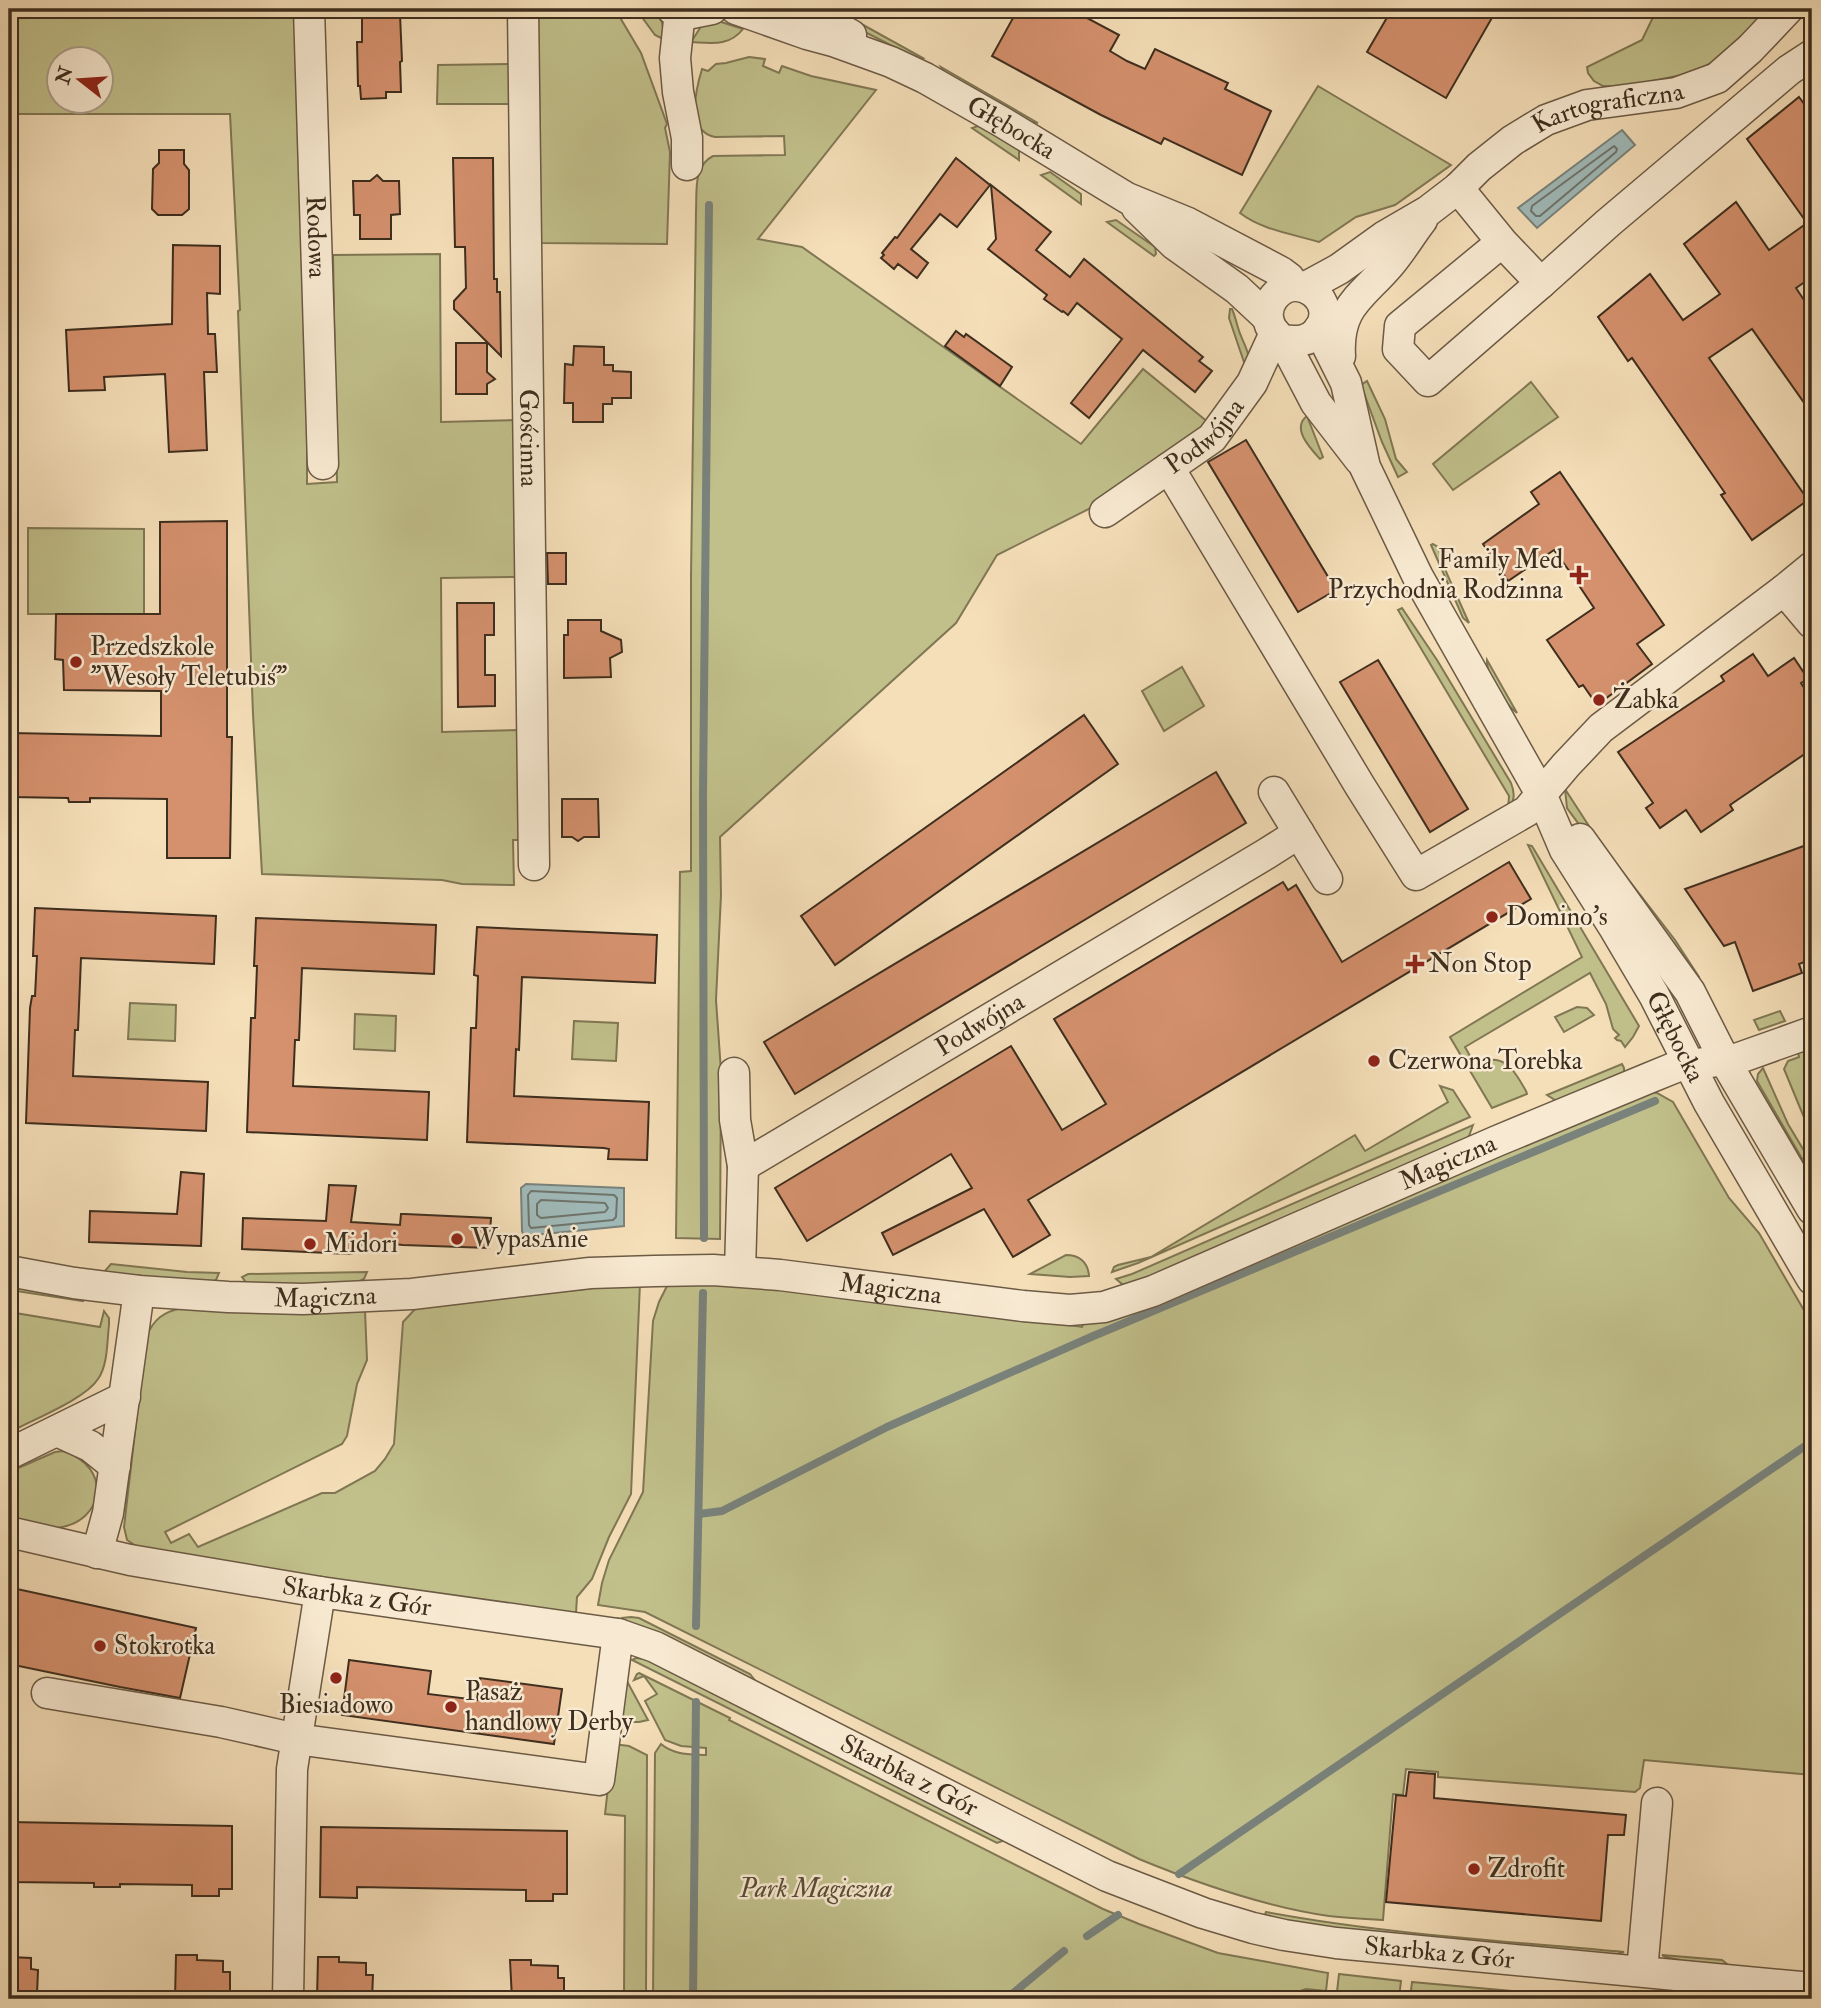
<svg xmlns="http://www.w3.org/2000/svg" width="1821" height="2008" viewBox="0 0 1821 2008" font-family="'IM FELL Double Pica',serif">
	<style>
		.green { fill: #c1c08b; stroke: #807754; stroke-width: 2; fill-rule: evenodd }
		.water { fill: #a0bab9; stroke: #79827b; stroke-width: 2 }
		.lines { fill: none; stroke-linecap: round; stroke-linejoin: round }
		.shore { stroke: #6f746c; stroke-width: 2 }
		.stream { stroke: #79827b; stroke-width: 8 }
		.building { fill: #d5916e; stroke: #3e2e1e; stroke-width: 2 }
		.minor-casing { stroke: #6c5a45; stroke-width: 33 }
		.minor { stroke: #f8ead2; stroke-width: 30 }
		.poi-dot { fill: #8f2418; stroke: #f8ead2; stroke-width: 2.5 }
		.labels { text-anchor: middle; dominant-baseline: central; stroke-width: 5; stroke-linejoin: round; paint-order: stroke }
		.street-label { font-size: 26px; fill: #3e2e1e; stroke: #f8ead2 }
		.poi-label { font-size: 26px; fill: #3e2e1e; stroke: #f8ead2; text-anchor: start }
		.park-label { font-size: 26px; font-style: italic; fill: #584b34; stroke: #f8ead2 }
	</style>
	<rect width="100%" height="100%" fill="#f5dfb9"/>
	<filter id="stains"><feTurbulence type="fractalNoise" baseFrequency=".00286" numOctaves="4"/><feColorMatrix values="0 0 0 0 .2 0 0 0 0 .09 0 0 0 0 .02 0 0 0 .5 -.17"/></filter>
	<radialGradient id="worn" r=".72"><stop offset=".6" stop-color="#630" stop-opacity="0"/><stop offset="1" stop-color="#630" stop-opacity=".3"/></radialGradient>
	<!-- green -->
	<g class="green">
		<path d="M10,9h287l10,384v91l30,-2 -4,-227 107,-1 1,168 74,-2 2,157 -76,1 1,154 77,-2 2,110h-8l1,45 -52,-1 -20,-4 -180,-6 -9,-160 -15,-403 2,-1 -10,-196h-221zM60,60h42v42h-42z"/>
		<polygon points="538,9 615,9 641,53 667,124 665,128 670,152 667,244 541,243"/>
		<polygon points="636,9 655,9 662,22 665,40 655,35"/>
		<polygon points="1657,9 1768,9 1725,56 1692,73 1622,87 1603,86 1594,81 1588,73 1587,67 1642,40"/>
		<path d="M718,21l25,8c-14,18 -32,14 -52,13l11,-17z"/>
		<polygon points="856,21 923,58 918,59 857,28"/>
		<path d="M749,57l16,2 -2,7 16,7 3,-7 29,10 65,14 -118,149 44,8 279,197 62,-75 66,54 -14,12 -108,75 -90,45 -41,68 -236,214 1,58 -5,105 5,71 -1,168 -44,-1 4,-366 11,-1v-294l5,-366c1,-20 -3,-45 17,-55l72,-1 -1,-19 -69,1c-30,-6 -19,-48 -13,-68l6,2 8,-7 10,-1z"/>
		<polygon points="511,64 512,104 437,104 438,65"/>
		<polygon points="941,67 1038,123 1024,121 944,72"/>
		<path d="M1318,86l133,79 -56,40 -39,12 -37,25c-26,-8 -57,-12 -79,-29z"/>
		<polygon points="981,125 1019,150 1019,160 972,128"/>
		<polygon points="1050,172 1081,194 1081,204 1041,175"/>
		<polygon points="1116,220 1155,247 1156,254 1154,256 1107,222"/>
		<path d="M1230,309h2c4,9 5,18 9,27 3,8 7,14 8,23l-4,6 -16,-47z"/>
		<polygon points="1367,381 1385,419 1396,459 1407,472 1398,477 1382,442 1361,385"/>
		<polygon points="1531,382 1558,417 1453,490 1433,464"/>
		<path d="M1307,416l16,41 -3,2c-10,-11 -29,-31 -13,-43z"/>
		<polygon points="28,528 144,529 144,614 28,614"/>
		<polygon points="1433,544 1438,547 1447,574 1469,623 1463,618 1431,545"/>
		<path d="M1402,608l35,52 74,123c4,10 4,17 -3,27l1,-14 -111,-186z"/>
		<path d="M1487,660l30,53c-11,-7 -31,-39 -30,-53z"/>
		<polygon points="1182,667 1204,706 1164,731 1142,691"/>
		<polygon points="1565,789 1598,840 1675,940 1699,977 1694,980 1567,808"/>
		<path d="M1528,845l4,1 107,180 -6,11 -8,10 -4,-6 -4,-1 -2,-2 4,-3 -6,-6 -7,-25 -16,-31 -125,74 10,18c28,-15 39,5 51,26l1,3 -35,14 -42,-71 132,-80z"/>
		<polygon points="130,1003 176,1005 175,1041 128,1039"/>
		<polygon points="1577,1007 1587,1008 1594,1015 1564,1032 1555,1017"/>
		<polygon points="1780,1011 1785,1021 1759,1030 1754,1020"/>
		<polygon points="355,1014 396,1016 395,1051 354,1049"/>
		<polygon points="574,1021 618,1023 616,1061 572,1059"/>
		<polygon points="1812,1047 1812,1133 1803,1115 1784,1069 1788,1061 1799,1057 1798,1052"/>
		<polygon points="1622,1064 1624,1068 1624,1076 1563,1102 1555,1100 1547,1095"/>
		<polygon points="1763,1068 1788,1124 1812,1164 1812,1176 1757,1081 1758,1074"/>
		<polygon points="1440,1086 1453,1090 1470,1117 1138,1263 1112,1272 1114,1267 1118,1265 1151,1257 1355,1135 1365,1151 1448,1102"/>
		<path d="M1647,1091l10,2 16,9 56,96 30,35 53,91v451l-168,-15 -4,28 -5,4 -197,-15v-5l-32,-3 -3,26 -10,-1 -10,126c-18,-1 -36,-2 -54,-4 -62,-9 -132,-33 -190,-57l-494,-247 -47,-7 4,-22 7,-23 34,-68 10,-171 6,-19 10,-20 134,5 279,40 3,-8z"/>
		<polygon points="1473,1125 1469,1136 1463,1143 1128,1286 1122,1284 1116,1279 1132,1274"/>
		<path d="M1066,1255c13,0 22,7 23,21l-19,1 -40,-3z"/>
		<polygon points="111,1264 187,1272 219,1273 216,1280 206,1285 104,1272"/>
		<polygon points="367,1272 364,1279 354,1284 248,1285 242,1277 248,1274"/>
		<polygon points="9,1283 83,1296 83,1301 9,1290"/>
		<path d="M640,1283l-9,211 -22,43 -17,42 -15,18 -1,16 -281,-39 -159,-28 -9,-6 -3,-13 22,-190c8,-18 17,-25 36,-29l183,2 2,50 -10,24 -10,52 -5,8 -177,88 6,11 18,-9 9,13 124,-54h13l40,-22 10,-12 9,-15 9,-122 14,-15z"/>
		<path d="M104,1311l5,7v7c-2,16 -1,40 -11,54 -12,19 -59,38 -80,49l-4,-6 -5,2v-112l91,15z"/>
		<path d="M63,1451c50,16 42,71 -6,77 -15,2 -34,-6 -48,-10v-46l46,-20z"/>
		<polygon points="631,1617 639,1618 750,1674 761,1688 621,1621 622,1618"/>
		<polygon points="636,1658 646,1659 1008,1839 997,1843 632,1660"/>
		<polygon points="622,1672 648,1720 639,1722 621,1722"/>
		<path d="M639,1673l91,45 -1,2 374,189 36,15 79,29 110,20 -2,18 -20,-2 -29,10h-624l2,-246 6,-9c13,11 28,10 45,11v-7l-25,-2 -16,-6 -20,-39 12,-7 -13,-18 -10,4 3,-6z"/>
		<polygon points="613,1744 629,1746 647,1755 646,1999 624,1999 625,1816 605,1814"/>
		<path d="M1266,1912c118,22 239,29 358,40l-9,3 -229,-17 -123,-18z"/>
		<polygon points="1662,1955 1722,1960 1733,1969 1680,1964 1680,1960 1665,1957"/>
		<polygon points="1339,1974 1401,1981 1399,1998 1337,1992"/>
		<polygon points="1412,1982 1535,1993 1534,1999 1476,1999 1472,1991 1448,1999 1410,1999"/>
	</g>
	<!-- water -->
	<g class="water">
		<polygon points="1622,130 1635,145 1537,228 1518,208"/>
		<polygon points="526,1184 624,1188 624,1226 524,1236 522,1231 521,1188"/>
	</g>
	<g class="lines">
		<!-- shore -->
		<g class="shore">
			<polygon points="1614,146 1617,149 1616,152 1540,216 1536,216 1531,211 1532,206"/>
			<polygon points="531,1191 614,1195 617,1198 616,1217 613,1220 531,1228 529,1225 528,1195"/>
			<polygon points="541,1200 605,1203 608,1208 605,1212 541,1218 537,1215 537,1204"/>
		</g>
		<!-- stream -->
		<g class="stream">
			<polyline points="704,1238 703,794 709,205"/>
			<polyline points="699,1514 722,1511 887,1427 1091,1337 1655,1101"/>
			<polyline points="696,1626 703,1293"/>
			<polyline points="1179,1874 1811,1442"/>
			<polyline points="1087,1936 1118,1915"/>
			<polyline points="693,1999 696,1702"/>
			<polyline points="1006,1999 1064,1951"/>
		</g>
	</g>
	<!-- building -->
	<g class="building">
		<polygon points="1018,9 1059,9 1074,16 1076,12 1119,35 1110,51 1127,61 1145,69 1155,49 1228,83 1225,89 1271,111 1242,175 1164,138 1161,144 1101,115 992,56"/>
		<polygon points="1392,9 1497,9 1446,98 1367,52"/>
		<polygon points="362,14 400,14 402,61 400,62 401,92 386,92 386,98 361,99 360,86 358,86 357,42 362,42"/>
		<polygon points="1799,97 1805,105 1812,100 1812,277 1796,288 1812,312 1812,414 1752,329 1709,358 1808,500 1752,540 1721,495 1725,493 1632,358 1628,361 1598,317 1650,274 1683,320 1720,294 1684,244 1736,202 1769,250 1807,223 1747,139"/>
		<polygon points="159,150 184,150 184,164 189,170 189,209 182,215 158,215 152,209 153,169 159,163"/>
		<polygon points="453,158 493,158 494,279 497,279 497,292 500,292 501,356 454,309 454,301 466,288 465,247 455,247"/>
		<polygon points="956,158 990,185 957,227 940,214 911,249 928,263 917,278 898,264 894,269 881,258 884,255 882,253 895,237 897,238"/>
		<polygon points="377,175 383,181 399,181 400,214 391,215 391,239 360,239 360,215 354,215 353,181 370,181"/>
		<polygon points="991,185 1051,232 1036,250 1070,277 1084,259 1203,357 1199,361 1212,371 1195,392 1143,350 1089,418 1071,403 1122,339 1077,303 1068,315 1063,311 1062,312 1044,299 1047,295 988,249 996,239"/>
		<polygon points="173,245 220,246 220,294 207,293 208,334 215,334 217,372 204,372 207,450 169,452 165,374 104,377 105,390 69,391 66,330 172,324"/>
		<polygon points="956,331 964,337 966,334 1012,367 1000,386 945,346"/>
		<polygon points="456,343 487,343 487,372 495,379 487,384 487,394 456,394"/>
		<polygon points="574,346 604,347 604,365 613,365 613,371 631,372 631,398 612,398 612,404 603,404 603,422 573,422 573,403 564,403 565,364 573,365"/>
		<polygon points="1246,440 1336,590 1298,612 1208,462"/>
		<polygon points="1560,472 1664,625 1637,644 1652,664 1597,705 1583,685 1579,687 1547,640 1594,608 1570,572 1554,550 1508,581 1483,544 1539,504 1531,492"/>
		<polygon points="227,521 227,737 232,737 230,858 167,858 167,799 90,798 90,802 69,802 68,798 11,797 12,733 161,736 161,691 64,690 63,660 55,659 56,614 160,614 160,522"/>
		<polygon points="547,553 566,553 566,584 548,584"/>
		<polygon points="457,603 494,603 494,635 485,635 485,675 495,675 495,706 458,707"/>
		<polygon points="568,620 601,620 601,631 621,640 622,652 610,658 611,677 564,678 564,635 568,635"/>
		<polygon points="1753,654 1768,676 1794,658 1808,679 1801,683 1812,700 1812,749 1730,805 1733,810 1701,832 1686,810 1660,828 1646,808 1653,803 1618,752 1724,681 1721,676"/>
		<polygon points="1378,660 1468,809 1430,832 1340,682"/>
		<polygon points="1084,715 1118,764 835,965 801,916"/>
		<polygon points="1216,772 1246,823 795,1094 764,1042"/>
		<polygon points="562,799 598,799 599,837 584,837 578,841 572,837 562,837"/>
		<polygon points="1812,843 1812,959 1799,964 1802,973 1753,991 1735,942 1724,946 1685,889"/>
		<polygon points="1509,862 1531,899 1028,1200 1050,1235 1013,1257 984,1209 893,1255 882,1233 972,1188 951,1154 807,1241 775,1188 1011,1046 1062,1130 1106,1104 1054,1019 1283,882 1288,890 1296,885 1342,962"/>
		<polygon points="35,908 216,916 214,964 81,958 78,1030 75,1030 73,1076 208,1082 206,1131 26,1123 30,1008 32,996 35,996 37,956 33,956"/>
		<polygon points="256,918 436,925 434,974 302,968 299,1040 295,1040 293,1086 429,1092 427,1140 247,1132 251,1018 255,1018 257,966 254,966"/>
		<polygon points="477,927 657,935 655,983 522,977 519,1050 516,1049 514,1096 649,1102 647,1160 608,1159 609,1149 604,1148 467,1142 471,1028 476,1028 478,976 474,975"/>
		<polygon points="181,1172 204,1174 201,1246 89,1242 90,1211 177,1214"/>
		<polygon points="329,1185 356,1186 351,1222 400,1225 401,1214 405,1214 491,1218 489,1248 403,1245 365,1241 365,1245 354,1245 354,1253 350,1254 242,1249 243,1218 326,1221"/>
		<polygon points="17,1589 196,1628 180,1698 120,1687 9,1664 9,1626"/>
		<polygon points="349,1660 431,1671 428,1694 477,1700 480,1678 562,1689 554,1744 342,1715"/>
		<polygon points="1409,1772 1435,1774 1434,1798 1626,1815 1624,1835 1608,1835 1601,1921 1386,1902 1396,1795 1406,1796"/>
		<polygon points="9,1822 232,1826 232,1889 219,1889 219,1896 192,1896 192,1885 120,1884 120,1887 94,1887 94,1883 9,1882"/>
		<polygon points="321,1827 567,1831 567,1894 553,1894 553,1901 526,1901 526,1890 357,1887 357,1898 320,1897"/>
		<polygon points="176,1955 197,1955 197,1960 223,1961 223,1972 230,1972 230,1997 223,1996 223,1999 175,1999"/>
		<polygon points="9,1957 31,1958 31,1969 38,1970 37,1994 30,1994 30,1999 9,1999"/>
		<polygon points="318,1957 339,1957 339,1962 366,1963 366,1975 373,1975 372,1999 317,1999"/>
		<polygon points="510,1960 531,1960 531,1965 558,1966 558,1978 564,1978 564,1999 512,1999"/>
	</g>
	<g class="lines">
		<!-- minor casing -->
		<g class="minor-casing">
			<g id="minor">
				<path id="s1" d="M309,9l14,455"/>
				<path id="s2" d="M523,9l11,856"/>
				<polyline points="672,9 692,13 712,9"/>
				<path id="s3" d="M736,9l71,25 26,7 58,21 34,16 77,44 125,76 61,25 93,49 8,6 4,7"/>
				<polyline points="805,9 851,35"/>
				<polyline points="680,11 675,58 678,92 687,138 687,165"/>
				<polyline points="1458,188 1502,242 1400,326 1398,349 1428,381 1541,283 1502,242"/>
				<polyline points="1137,208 1174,244 1237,289 1267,317"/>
				<polyline points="1541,283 1608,223 1789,70 1812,55"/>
				<path id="s4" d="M1306,287l33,-18 46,-33 43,-25 30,-23 21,-21 34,-27 33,-20 41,-15 89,-12 41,-15 33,-29 38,-40"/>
				<path id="s5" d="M1319,329l27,54 19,84 53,110 123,217 24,56 50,79 39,66 55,108 103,176"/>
				<path d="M1283,340c13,2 26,2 35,-9 23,-29 -21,-63 -44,-34 -11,14 -7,33 9,43l33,63 44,57"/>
				<path d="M1340,356c-3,-50 22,-59 50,-92 12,-14 21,-30 32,-44"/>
				<polyline points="1169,468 1360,786 1416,875 1527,811 1566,765 1601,728 1784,590 1812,567"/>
				<path id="s6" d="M1105,512l107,-74 40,-55 23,-50"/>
				<polyline points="1784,590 1812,623"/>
				<polyline points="1274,792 1327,879"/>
				<polyline points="1580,839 1690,992 1725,1061 1812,1209"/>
				<polyline points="734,1073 735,1120 743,1166 740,1271"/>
				<path id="s7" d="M743,1166l523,-312 33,-21"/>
				<path id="s8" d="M9,1271l65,12 65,8 89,6 75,2 109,-5 178,-21 65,-2 58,-1 67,5 243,31 47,4 34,-3 49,-16 344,-150 152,-63 27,-11 63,-9 73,-26"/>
				<polyline points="57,1431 90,1446 115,1466"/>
				<polyline points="9,1454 125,1397"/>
				<path id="s9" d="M9,1532l121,28 190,32 298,42 37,13 452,229 96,37 50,15 31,7 52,8 476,45"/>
				<polyline points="97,1553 108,1513 139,1291"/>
				<polyline points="47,1693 221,1722 296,1739 599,1780 618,1634"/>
				<polyline points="1642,1971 1657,1803"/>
				<polyline points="288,1999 292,1769 320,1592"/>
			</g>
		</g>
		<!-- minor -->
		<use href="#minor" class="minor"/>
	</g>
	<!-- markers -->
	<g class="poi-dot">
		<path d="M1575.5 564.5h7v7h7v7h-7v7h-7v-7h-7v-7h7z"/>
		<circle cx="76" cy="662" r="7"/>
		<circle cx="1599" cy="700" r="7"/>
		<circle cx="1492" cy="917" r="7"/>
		<path d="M1411.5 953.5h7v7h7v7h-7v7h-7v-7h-7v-7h7z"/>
		<circle cx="1374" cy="1061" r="7"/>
		<circle cx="457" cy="1239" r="7"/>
		<circle cx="310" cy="1244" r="7"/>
		<circle cx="100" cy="1646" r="7"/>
		<circle cx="336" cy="1678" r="7"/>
		<circle cx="451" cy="1707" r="7"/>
		<circle cx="1474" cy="1869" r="7"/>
	</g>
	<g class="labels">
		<!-- street labels -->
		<g class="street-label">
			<text stroke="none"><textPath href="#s4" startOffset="357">Kartograficzna</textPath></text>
			<text stroke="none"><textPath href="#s3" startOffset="301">Głębocka</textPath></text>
			<text stroke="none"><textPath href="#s1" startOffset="228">Rodowa</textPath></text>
			<text stroke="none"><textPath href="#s6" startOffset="126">Podwójna</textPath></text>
			<text stroke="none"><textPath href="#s2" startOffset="429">Gościnna</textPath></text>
			<text stroke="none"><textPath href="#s7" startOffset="276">Podwójna</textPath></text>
			<text stroke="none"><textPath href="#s5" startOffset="796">Głębocka</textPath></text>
			<text stroke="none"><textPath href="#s8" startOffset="1474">Magiczna</textPath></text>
			<text stroke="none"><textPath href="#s8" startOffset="886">Magiczna</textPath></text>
			<text stroke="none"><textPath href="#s8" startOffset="318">Magiczna</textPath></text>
			<text stroke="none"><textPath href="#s9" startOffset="354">Skarbka z Gór</textPath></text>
			<text stroke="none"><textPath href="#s9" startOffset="942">Skarbka z Gór</textPath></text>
			<text stroke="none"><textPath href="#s9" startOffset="1507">Skarbka z Gór</textPath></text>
		</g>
		<!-- poi labels -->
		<g class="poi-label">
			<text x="1563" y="560" text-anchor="end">Family Med<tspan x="1563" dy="30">Przychodnia Rodzinna</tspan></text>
			<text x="90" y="647">Przedszkole<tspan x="90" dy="30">"Wesoły Teletubiś"</tspan></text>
			<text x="1613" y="700">Żabka</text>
			<text x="1506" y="917">Domino's</text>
			<text x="1429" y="964">Non Stop</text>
			<text x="1388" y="1061">Czerwona Torebka</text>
			<text x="471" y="1239">WypasAnie</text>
			<text x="324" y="1244">Midori</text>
			<text x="114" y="1646">Stokrotka</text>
			<text x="465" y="1692">Pasaż<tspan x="465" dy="30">handlowy Derby</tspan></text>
			<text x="336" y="1705" text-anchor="middle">Biesiadowo</text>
			<text x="1488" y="1869">Zdrofit</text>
		</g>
		<!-- park labels -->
		<g class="park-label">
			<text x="816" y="1889">Park Magiczna</text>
		</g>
	</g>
	<!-- margin -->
	<rect width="1821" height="2008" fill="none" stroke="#f5dfb9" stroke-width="35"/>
	<rect x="10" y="10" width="1800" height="1987" fill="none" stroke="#3e2e1e" stroke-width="3.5"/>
	<rect x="18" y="18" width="1786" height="1973" fill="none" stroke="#3e2e1e" stroke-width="2"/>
	<!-- north arrow -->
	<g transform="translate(80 80) rotate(287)"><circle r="33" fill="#f8ead2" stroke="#ae9f8a" stroke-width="2"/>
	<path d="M0-5L12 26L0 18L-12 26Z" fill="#8f2418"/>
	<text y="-10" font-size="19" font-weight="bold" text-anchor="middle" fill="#3e2e1e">N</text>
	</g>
	<rect width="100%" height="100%" filter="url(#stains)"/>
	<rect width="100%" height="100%" fill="url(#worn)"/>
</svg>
